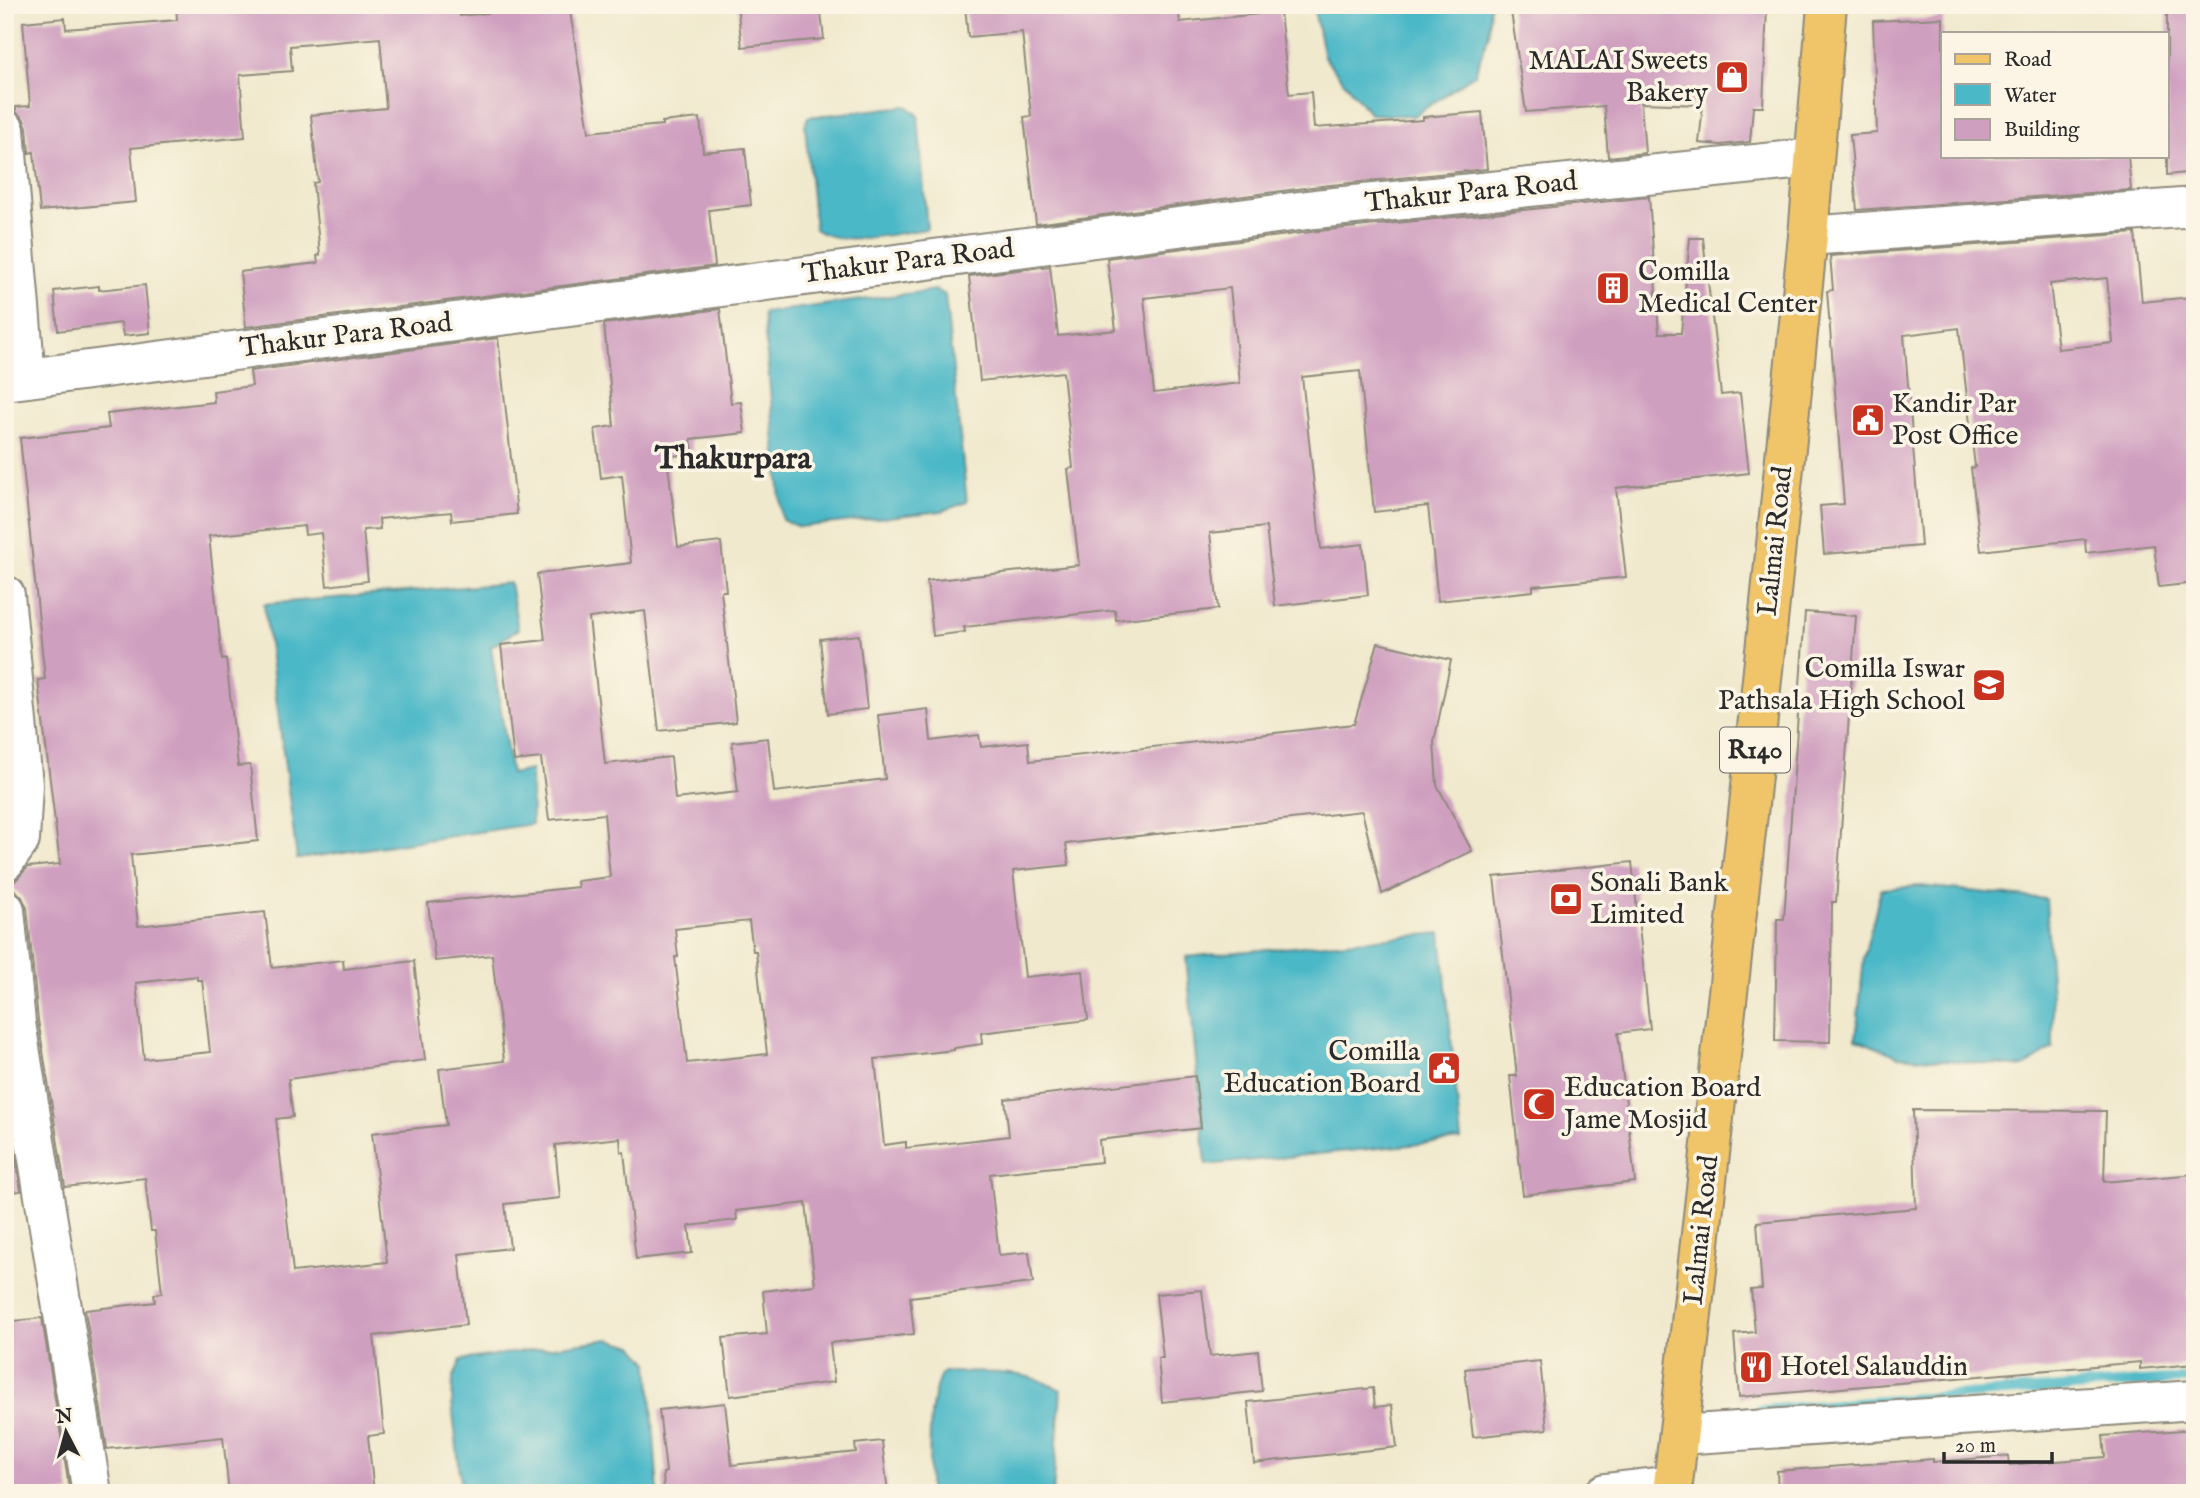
<svg xmlns="http://www.w3.org/2000/svg" width="2200" height="1498" viewBox="0 0 2200 1498" font-family="'IM FELL English',serif">
	<style>
		.water { fill: #4bb8c7; stroke: #3b7279; stroke-width: 2 }
		.lines { fill: none; stroke-linecap: round; stroke-linejoin: round }
		.stream { stroke: #4bb8c7; stroke-width: 10 }
		.building { fill: #cf9fbf; fill-rule: evenodd }
		.minor-casing { stroke: #8e8a7c; stroke-width: 42 }
		.major-casing { stroke: #8e8a7c; stroke-width: 42 }
		.minor { stroke: #fff; stroke-width: 38 }
		.major { stroke: #f0c469; stroke-width: 38 }
		.labels { text-anchor: middle; dominant-baseline: central; stroke-width: 7; stroke-linejoin: round; paint-order: stroke }
		.shield { fill: #fcf5e5; stroke: #6a6863; stroke-width: 2 }
		.shield-label { font-size: 26px; font-weight: bold; fill: #2b2b2b }
		.poi-label { font-size: 28px; fill: #2b2b2b; stroke: #fcf5e5; text-anchor: start }
		.street-label { font-size: 28px; fill: #2b2b2b; stroke: #fcf5e5 }
		.quarter-label { font-size: 32px; font-weight: bold; fill: #2b2b2b; stroke: #fcf5e5 }
	</style>
	<rect width="100%" height="100%" fill="#fcf5e5"/>
	<filter id="ink" filterUnits="userSpaceOnUse"><feTurbulence type="fractalNoise" baseFrequency=".0143" numOctaves="2"/><feDisplacementMap in="SourceGraphic" scale="14" xChannelSelector="R" yChannelSelector="G"/><feConvolveMatrix kernelMatrix="1 2 1 2 8 2 1 2 1" color-interpolation-filters="sRGB"/></filter>
	<filter id="wash" filterUnits="userSpaceOnUse"><feTurbulence type="fractalNoise" baseFrequency=".00686" numOctaves="4" result="noise"/><feDisplacementMap in="SourceGraphic" scale="28" xChannelSelector="R" yChannelSelector="G"/><feGaussianBlur stdDeviation="1.57" result="paint"/><feColorMatrix in="noise" values="0 0 0 0 0 0 0 0 0 0 0 0 0 0 0 0 0 1.4 0 .05"/><feComposite in="paint" operator="in"/></filter>
	<g filter="url(#wash)">
		<rect width="100%" height="100%" fill="#f0e9cd"/>
		<!-- water -->
		<g class="water">
			<polygon points="1313,5 1490,5 1488,35 1475,74 1414,116 1370,114 1324,57"/>
			<path d="M907,106l11,9 9,114c-32,4 -85,19 -112,0l-10,-103 3,-9z"/>
			<polygon points="935,290 945,295 967,502 942,511 799,527 782,520 763,313"/>
			<polygon points="510,583 518,629 491,647 511,774 531,770 532,824 297,859 264,604"/>
			<polygon points="1921,886 2046,899 2053,1015 2053,1048 2025,1067 1898,1056 1856,1039 1864,957 1881,889"/>
			<polygon points="1441,933 1461,1140 1206,1165 1186,957"/>
			<polygon points="609,1339 634,1346 649,1363 658,1493 462,1493 452,1403 453,1379 461,1360"/>
			<path d="M943,1372c43,1 79,-4 118,18l-8,103h-124c1,-31 -3,-97 14,-121z"/>
		</g>
		<g class="lines">
			<!-- stream -->
			<polyline class="stream" points="1761,1410 2195,1378"/>
		</g>
		<g id="blocks">
			<!-- building -->
			<g class="building">
				<polygon points="176,5 458,5 460,16 507,11 507,14 569,5 589,132 662,125 662,122 700,118 703,152 745,148 751,205 709,210 715,266 246,327 240,272 318,263 317,256 320,255 313,183 318,182 311,115 386,108 380,38 290,46 292,71 240,75 245,137 131,148 136,202 40,211 34,152 29,153 27,127 23,118 16,112 16,107 30,106 23,22 65,18 66,29 177,20"/>
				<polygon points="737,5 820,5 824,39 742,47"/>
				<polygon points="965,5 1178,5 1180,22 1280,12 1289,94 1311,92 1314,128 1423,120 1423,117 1482,112 1487,169 1312,187 1036,224 1024,117 1031,116 1022,32 968,37"/>
				<polygon points="1510,5 1767,5 1763,107 1753,107 1750,142 1721,145 1699,143 1703,105 1641,103 1645,153 1608,157 1604,106 1526,112"/>
				<polygon points="2191,9 2195,96 2195,172 2167,175 2167,10"/>
				<polygon points="1943,18 1943,156 2128,156 2131,190 1857,210 1850,135 1877,133 1873,21"/>
				<path d="M1649,197l10,136h22l9,-95h13l18,157 19,-2 9,80 -133,15 10,89 -93,9v5l-95,10 -10,-95 -54,6 -14,-141 -58,6 19,172 42,-5 5,51 -93,11 -9,-79 -56,6 8,76 -102,11 -1,-10 -151,17 1,5 -32,4 -6,-55 152,-16 -11,-96 5,-1 -10,-96 -83,9 -11,-105 81,-10 8,70 58,-6 -9,-72 211,-27zM1230,288l10,95 -86,10 -10,-95z"/>
				<path d="M2135,233l7,69 49,-5 4,42v244l-36,4 -5,-42 -68,8 -1,-14 -104,12 -10,-83 4,-1 -16,-139 -55,7 17,211 -97,8 -4,-48 24,-2 -17,-213 6,-1 -3,-34zM2107,278l6,65 -55,6 -8,-65z"/>
				<polygon points="145,285 150,333 123,336 121,323 58,331 54,291 99,286 99,290"/>
				<path d="M720,309l11,94 10,-1 4,31 -54,6 2,14 -26,4 11,90 43,-5 5,49h-5l15,131 -77,9 -14,-120 -56,7 16,146 66,-7 4,42 63,-7 -6,-50 36,-4 6,54 111,-13 -7,-64 50,-6 3,32 48,-6 2,12 47,-5 2,19 324,-37 24,-81 73,17 -17,82 3,43 35,66 -90,43 -20,-83 -296,33 3,21 -56,6 12,106 58,-6 5,49 -107,13 1,11 -28,4v2l-79,9 9,86 22,-3v6l103,-12 -4,-37 190,-23 6,52 -102,12 2,22 -111,12 9,81 30,-3 4,31 -123,14 4,37 -84,9 4,39 -104,14 -7,-58 44,-4 -4,-43 52,-6 -9,-82 -70,8 1,9 -48,6 3,27 -56,6 -12,-107h-3l-1,-14 -65,7 5,53 -55,6 5,44 -51,6 7,71 -92,11 10,98 -16,2 6,57h-145l-6,-56 -116,12 -22,-139 70,-8 -1,-8 8,-1 -7,-62h-4l-6,-53 -80,9 -27,-167 -11,-112 -5,-11 -7,-7 -9,-1 -1,-7 10,-1 13,-14 32,-3 -22,-184 7,-1 -25,-241 89,-10 -2,-14 107,-12 -1,-11 39,-5 -2,-15 248,-33 19,176 -65,7 -1,-9 -72,7 1,10 -17,1 5,51 -41,5 -6,-53 -16,2 -1,-9 -95,10 13,124 4,-1 12,107 12,-1 8,76 -127,14 7,71 127,-14 7,56 71,-8 1,9 70,-8 11,99 -137,19 5,38 -17,2 17,153 94,-10 -15,-129 74,-8 -7,-56 65,-8 -12,-106 -57,6 -7,-58 150,-16 -1,-6 33,-4 -6,-63 -55,6 -8,-62 -27,3 -13,-116 44,-5 -8,-66 94,-11 -9,-88 -21,3 -6,-49 19,-3 -10,-102zM749,921l4,30h3l11,103 -80,9 -12,-106h3l-3,-28zM197,976v4h5l8,72 -66,7 -8,-76z"/>
				<polygon points="1805,612 1856,616 1836,902 1832,902 1830,1042 1775,1041 1777,919 1784,919"/>
				<polygon points="859,635 867,709 828,714 820,639"/>
				<polygon points="1632,862 1650,1029 1618,1033 1635,1182 1523,1195 1510,1076 1517,1076 1494,877"/>
				<polygon points="1913,1110 2106,1111 2104,1182 2195,1174 2195,1291 2188,1292 2194,1364 2140,1369 2140,1362 1739,1397 1734,1334 1755,1332 1751,1290 1762,1289 1757,1222 1916,1208"/>
				<polygon points="14,1145 21,1191 5,1193 5,1146"/>
				<polygon points="1202,1290 1210,1356 1258,1351 1262,1391 1162,1402 1158,1358 1163,1358 1156,1294"/>
				<polygon points="42,1318 70,1493 5,1493 5,1322"/>
				<polygon points="1540,1361 1547,1429 1473,1437 1465,1369"/>
				<polygon points="1373,1388 1375,1407 1392,1405 1397,1447 1254,1463 1248,1402"/>
				<polygon points="725,1403 732,1465 856,1452 855,1444 882,1441 888,1493 664,1493 663,1473 666,1472 659,1410"/>
				<polygon points="2195,1429 2195,1493 1778,1493 1777,1471 1933,1459 1933,1462 2008,1456 2009,1465 2105,1457 2103,1436"/>
			</g>
		</g>
	</g>
	<g filter="url(#ink)">
		<use href="#blocks" fill-opacity="0" stroke="#8e8a7c" stroke-width="2"/>
		<g class="lines">
			<!-- minor casing -->
			<g class="minor-casing">
				<g id="minor">
					<polyline points="5,130 26,378"/>
					<polyline points="1808,236 2195,207"/>
					<polyline points="5,381 1315,209 1813,158"/>
					<polyline points="5,595 23,785 20,840 5,861"/>
					<polyline points="5,910 16,1023 92,1493"/>
					<polyline points="1679,1435 2195,1400"/>
					<polyline points="1605,1493 1673,1485"/>
				</g>
			</g>
			<!-- major casing -->
			<g class="major-casing">
				<polyline id="major" points="1672,1493 1749,805 1808,236 1827,5"/>
			</g>
			<!-- minor -->
			<use href="#minor" class="minor"/>
			<!-- major -->
			<use href="#major" class="major"/>
		</g>
	</g>
	<!-- icons -->
	<defs>
		<g id="shop-square" transform="scale(1.75)"><rect x="-9" y="-9" width="18" height="18" rx="4" fill="#c8321e" stroke="#fcf5e5"/><path d="M-5-2.5h2.3a2.7 3.5 0 0 1 5.4 0H5L5.5 6h-11ZM-1.5-2.5h3a1.5 2.3 0 0 0-3 0Z" fill="#fff"/></g>
		<g id="building-square" transform="scale(1.75)"><rect x="-9" y="-9" width="18" height="18" rx="4" fill="#c8321e" stroke="#fcf5e5"/><path d="M-4-6H4V6H1V3H-1V6H-4ZM-2.5-4.3h1.7v1.8h-1.7ZM.8-4.3h1.7v1.8H.8ZM-2.5-1h1.7V.8h-1.7ZM.8-1h1.7V.8H.8Z" fill="#fff"/></g>
		<g id="civic-square" transform="scale(1.75)"><rect x="-9" y="-9" width="18" height="18" rx="4" fill="#c8321e" stroke="#fcf5e5"/><path d="M-.6-6.5H3V-4.5H.6V-3L4-1V1h2V6H-6V1h2V-1L-.6-3ZM-1.2 2.5V6h2.4V2.5Z" fill="#fff"/></g>
		<g id="school-square" transform="scale(1.75)"><rect x="-9" y="-9" width="18" height="18" rx="4" fill="#c8321e" stroke="#fcf5e5"/><path d="M0-5L7-2L0 1L-7-2ZM-4 1L0 2.5L4 1V4Q0 6-4 4Z" fill="#fff"/></g>
		<g id="bank-square" transform="scale(1.75)"><rect x="-9" y="-9" width="18" height="18" rx="4" fill="#c8321e" stroke="#fcf5e5"/><path d="M-6-4H6V4H-6ZM0-2.3a2.3 2.3 0 1 0 0 4.6a2.3 2.3 0 1 0 0-4.6Z" fill="#fff"/></g>
		<g id="mosque-square" transform="scale(1.75)"><rect x="-9" y="-9" width="18" height="18" rx="4" fill="#c8321e" stroke="#fcf5e5"/><path d="M3.5-4.9A6 6 0 1 0 3.5 4.9A5 5 0 1 1 3.5-4.9Z" fill="#fff"/></g>
		<g id="restaurant-square" transform="scale(1.75)"><rect x="-9" y="-9" width="18" height="18" rx="4" fill="#c8321e" stroke="#fcf5e5"/><path d="M-5-6h1v4h1v-4h1v4h1v-4h1v5L-1.5 .5V6h-2V.5L-5-1ZM5-6V6H3V1.5H1.5Q1.5-4 5-6Z" fill="#fff"/></g>
	</defs>
	<g fill-rule="evenodd">
		<use href="#shop-square" x="1732" y="77"/>
		<use href="#building-square" x="1613" y="288"/>
		<use href="#civic-square" x="1868" y="420"/>
		<use href="#school-square" x="1989" y="685"/>
		<use href="#bank-square" x="1566" y="899"/>
		<use href="#civic-square" x="1444" y="1068"/>
		<use href="#mosque-square" x="1539" y="1104"/>
		<use href="#restaurant-square" x="1756" y="1367"/>
	</g>
	<g class="labels">
		<!-- shield labels -->
		<rect class="shield" x="1720" y="727.5" width="70" height="45" rx="5"/>
		<g class="shield-label">
			<text x="1755" y="750">R140</text>
		</g>
		<!-- poi labels -->
		<g class="poi-label">
			<text x="1708" y="61" text-anchor="end">MALAI Sweets<tspan x="1708" dy="32">Bakery</tspan></text>
			<text x="1638" y="272">Comilla<tspan x="1638" dy="32">Medical Center</tspan></text>
			<text x="1892" y="404">Kandir Par<tspan x="1892" dy="32">Post Office</tspan></text>
			<text x="1965" y="669" text-anchor="end">Comilla Iswar<tspan x="1965" dy="32">Pathsala High School</tspan></text>
			<text x="1590" y="883">Sonali Bank<tspan x="1590" dy="32">Limited</tspan></text>
			<text x="1420" y="1052" text-anchor="end">Comilla<tspan x="1420" dy="32">Education Board</tspan></text>
			<text x="1564" y="1088">Education Board<tspan x="1564" dy="32">Jame Mosjid</tspan></text>
			<text x="1780" y="1367">Hotel Salauddin</text>
		</g>
		<!-- street labels -->
		<g class="street-label">
			<text transform="translate(1471 193) rotate(-6)">Thakur Para Road</text>
			<text transform="translate(908 262) rotate(-7)">Thakur Para Road</text>
			<text transform="translate(346 336) rotate(-7)">Thakur Para Road</text>
			<text transform="translate(1776 541) rotate(-84)">Lalmai Road</text>
			<text transform="translate(1702 1230) rotate(-84)">Lalmai Road</text>
		</g>
		<!-- quarter labels -->
		<g class="quarter-label">
			<text x="733" y="459">Thakurpara</text>
		</g>
	</g>
	<!-- margin -->
	<rect width="2200" height="1498" fill="none" stroke="#fcf5e5" stroke-width="28"/>
	<!-- legend -->
	<rect x="1941" y="32" width="228" height="126" fill="#fcf5e5" stroke="#a8a49b" stroke-width="2"/>
	<rect x="1955" y="54" width="35" height="10" fill="#f0c469" stroke="#a8a49b" stroke-width="2"/>
	<text x="2004" y="66" font-size="21" fill="#2b2b2b">Road</text>
	<rect x="1955" y="84" width="35" height="21" fill="#4bb8c7" stroke="#a8a49b" stroke-width="2"/>
	<text x="2004" y="102" font-size="21" fill="#2b2b2b">Water</text>
	<rect x="1955" y="119" width="35" height="21" fill="#cf9fbf" stroke="#a8a49b" stroke-width="2"/>
	<text x="2004" y="136" font-size="21" fill="#2b2b2b">Building</text>
	<!-- north arrow -->
	<g transform="translate(66 1432) rotate(354)" stroke="#fcf5e5" stroke-width="5" paint-order="stroke">
	<path d="M0-5L12 26L0 18L-12 26Z" fill="#2b2b2b"/>
	<text y="-10" font-size="19" font-weight="bold" text-anchor="middle" fill="#2b2b2b">N</text>
	</g>
	<!-- scale -->
	<path d="M1944 1452v10h108v-10" fill="none" stroke="#2b2b2b" stroke-width="3.5"/>
	<text x="1955" y="1452" font-size="21" fill="#2b2b2b" stroke="#fcf5e5" stroke-width="5" paint-order="stroke">20 m</text>
</svg>
